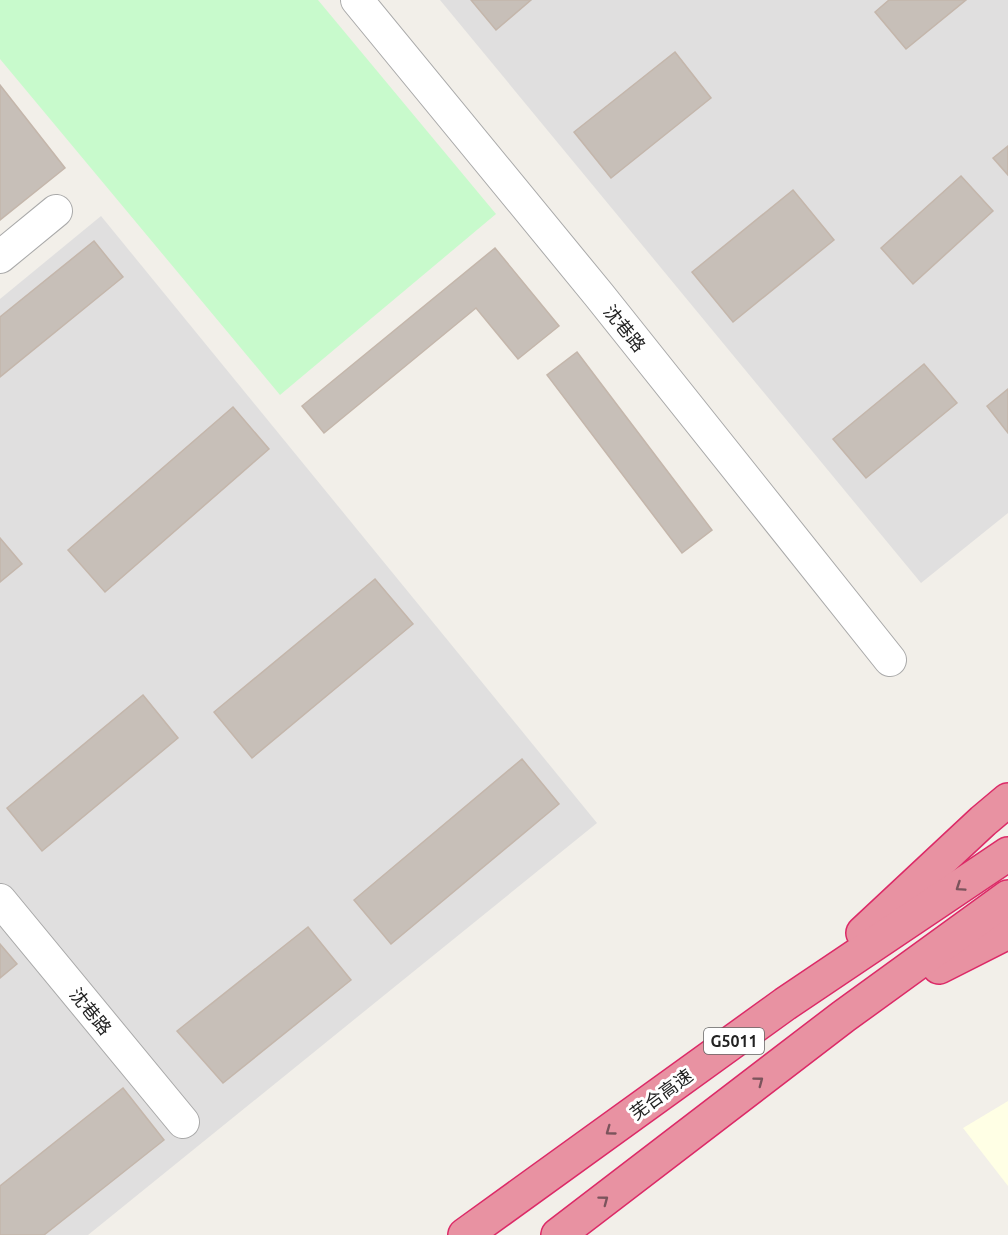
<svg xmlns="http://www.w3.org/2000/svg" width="1008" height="1235" viewBox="0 0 1008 1235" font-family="Ubuntu,'Noto Sans SC',sans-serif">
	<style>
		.residential { fill: #e0dfdf }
		.education { fill: #ffffe5 }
		.park { fill: #c8facc }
		.building { fill: #c7bfb8; stroke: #c4b6ab; stroke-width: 1.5 }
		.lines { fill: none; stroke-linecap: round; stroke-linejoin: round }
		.minor-casing { stroke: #a9a9a9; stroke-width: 34 }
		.highway-casing { stroke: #dc2a67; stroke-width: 36 }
		.minor { stroke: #fff; stroke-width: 32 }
		.highway { stroke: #e892a2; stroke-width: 33 }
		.oneway { stroke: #7b545c }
		.labels { text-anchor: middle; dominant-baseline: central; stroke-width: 6; stroke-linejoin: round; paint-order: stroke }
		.shield { fill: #fff; stroke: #646464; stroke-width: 1.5 }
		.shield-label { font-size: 16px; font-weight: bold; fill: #222 }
		.street-label { font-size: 18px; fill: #222; stroke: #fff }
	</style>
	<rect width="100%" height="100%" fill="#f2efe9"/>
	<!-- residential -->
	<g class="residential">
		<polygon points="440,0 1008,0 1008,513 921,583"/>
		<polygon points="101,216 597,823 88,1235 0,1235 0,299"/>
	</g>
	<!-- education -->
	<polygon class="education" points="1008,1101 1008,1186 963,1128"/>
	<!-- park -->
	<polygon class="park" points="0,0 318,0 496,214 280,395 0,59"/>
	<!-- building -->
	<g class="building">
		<polygon points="471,0 531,0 496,30"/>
		<polygon points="889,0 966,0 906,49 875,12"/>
		<polygon points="675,52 711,98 611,178 574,132"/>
		<polygon points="0,85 65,168 0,220"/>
		<polygon points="1008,146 1008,175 993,158"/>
		<polygon points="961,176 993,211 913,284 881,248"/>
		<polygon points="793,190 834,240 733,322 692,272"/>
		<polygon points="94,241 123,277 0,377 0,317"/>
		<polygon points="495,248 559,326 518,359 476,308 324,433 302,406"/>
		<polygon points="577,352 712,530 682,553 547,375"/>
		<polygon points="924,364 957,403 866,478 833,439"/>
		<polygon points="1008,389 1008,433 987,406"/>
		<polygon points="233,407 269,449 105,592 68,550"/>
		<polygon points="0,538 22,564 0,582"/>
		<polygon points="375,579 413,624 252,758 214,712"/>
		<polygon points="143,695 178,738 42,851 7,808"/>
		<polygon points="522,759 559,804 391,944 354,900"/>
		<polygon points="308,927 351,980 223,1083 177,1031"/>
		<polygon points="0,944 17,964 0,978"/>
		<polygon points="123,1088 164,1140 44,1235 0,1235 0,1186"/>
	</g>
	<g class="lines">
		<!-- minor casing -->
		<g class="minor-casing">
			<g id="minor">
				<polyline points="357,0 599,295 890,660"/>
				<polyline points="0,257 56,211"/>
				<polyline points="0,900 183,1122"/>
			</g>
		</g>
		<!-- highway casing -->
		<g class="highway-casing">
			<g id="highway">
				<polyline points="863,933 983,821 1008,800"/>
				<polyline points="939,967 1008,932"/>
				<polyline points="465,1235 785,1004 1008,854"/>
				<polyline points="558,1235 844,1016 1008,897"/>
			</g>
		</g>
		<!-- minor -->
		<use href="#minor" class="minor"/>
		<!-- highway -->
		<use href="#highway" class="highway"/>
	</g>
	<!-- one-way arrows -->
	<defs><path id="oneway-chevron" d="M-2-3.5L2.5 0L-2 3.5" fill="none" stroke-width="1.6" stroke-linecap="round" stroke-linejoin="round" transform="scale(1.5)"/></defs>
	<g class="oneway">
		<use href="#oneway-chevron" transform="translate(960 887) rotate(146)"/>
		<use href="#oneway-chevron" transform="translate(759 1081) rotate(-37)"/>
		<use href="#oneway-chevron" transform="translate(610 1131) rotate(144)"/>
		<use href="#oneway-chevron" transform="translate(604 1200) rotate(-37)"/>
	</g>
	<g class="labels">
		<!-- shield labels -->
		<rect class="shield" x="704" y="1028" width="60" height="26" rx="4.5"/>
		<g class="shield-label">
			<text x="734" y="1041">G5011</text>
		</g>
		<!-- street labels -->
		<g class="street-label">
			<text transform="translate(625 328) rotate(51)">沈巷路</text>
			<text transform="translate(91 1011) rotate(51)">沈巷路</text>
			<text transform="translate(661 1094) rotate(-36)">芜合高速</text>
		</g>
	</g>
</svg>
